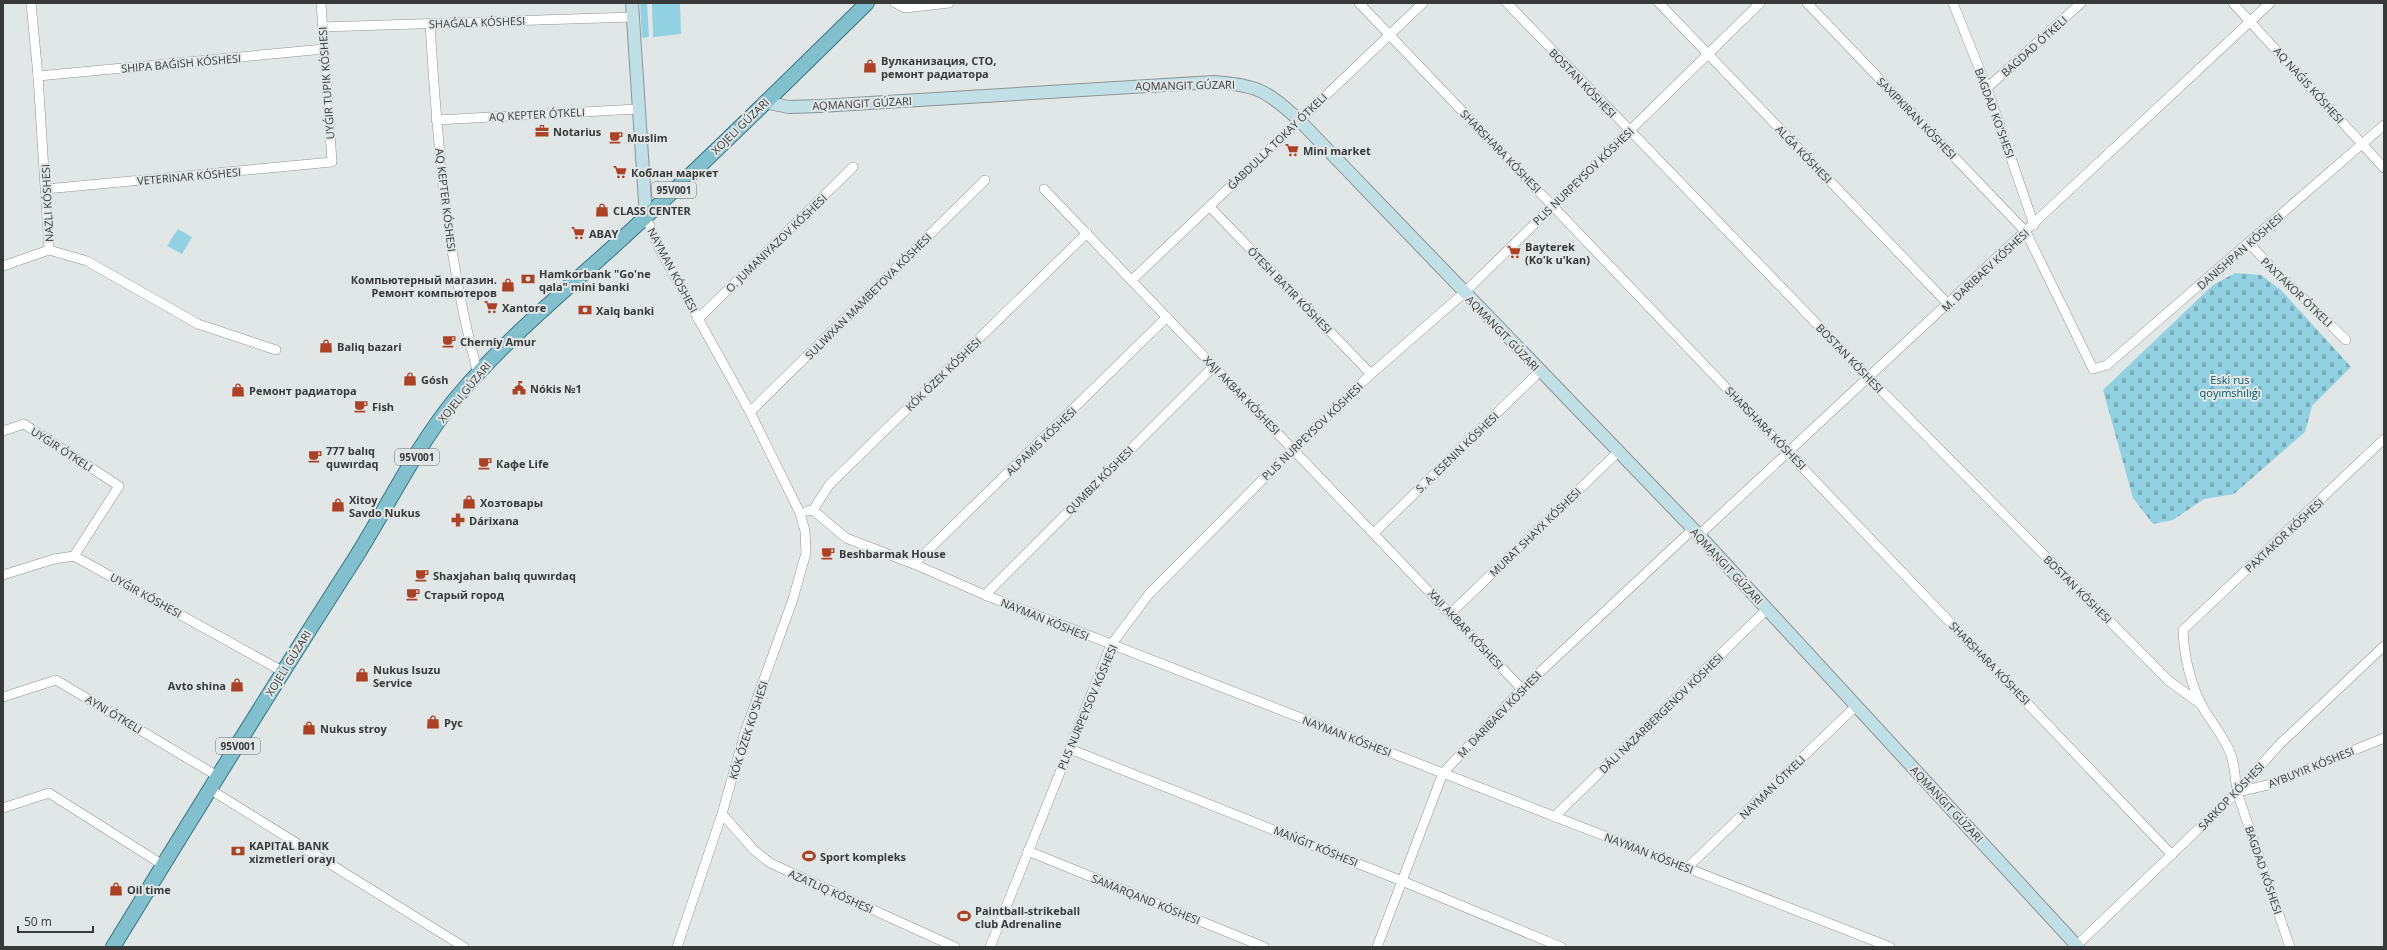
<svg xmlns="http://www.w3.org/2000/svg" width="2387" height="950" viewBox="0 0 2387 950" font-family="'Open Sans',sans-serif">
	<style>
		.green { fill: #92d1e1 }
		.cemetery { fill: url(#cemetery-stones) }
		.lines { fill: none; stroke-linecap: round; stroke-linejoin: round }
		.street-casing { stroke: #8e9394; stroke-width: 10 }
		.secondary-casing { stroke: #8e9394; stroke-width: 14 }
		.primary-casing { stroke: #337684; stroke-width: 16 }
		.street { stroke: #fff; stroke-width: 9 }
		.secondary { stroke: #c1e0e6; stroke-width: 12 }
		.primary { stroke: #83c0cd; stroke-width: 14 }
		.labels { text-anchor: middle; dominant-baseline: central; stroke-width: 4; stroke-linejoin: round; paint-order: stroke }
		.shield { fill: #e1e6e7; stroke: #6b6e6e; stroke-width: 1 }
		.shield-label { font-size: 10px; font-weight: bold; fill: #383a3a }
		.street-label { font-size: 11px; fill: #383a3a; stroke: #e1e6e7 }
		.poi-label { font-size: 11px; font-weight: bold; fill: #383a3a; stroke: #e1e6e7; text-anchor: start }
		.park-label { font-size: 11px; fill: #045666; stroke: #e1e6e7 }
	</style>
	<defs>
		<pattern id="cemetery-stones" width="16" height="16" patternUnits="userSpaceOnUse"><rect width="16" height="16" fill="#92d1e1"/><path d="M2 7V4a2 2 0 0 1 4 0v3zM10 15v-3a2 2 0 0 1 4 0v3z" fill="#78abb7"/></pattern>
	</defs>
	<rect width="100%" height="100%" fill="#e1e6e7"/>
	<!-- green -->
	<g class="green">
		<polygon points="640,3 647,3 649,37 642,38"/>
		<polygon points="652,3 680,3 681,34 653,37"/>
		<polygon points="178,229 192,237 182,254 167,246"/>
	</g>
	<!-- cemetery -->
	<polygon class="cemetery" points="2235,273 2261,275 2281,290 2351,367 2312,406 2305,432 2234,494 2204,499 2173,520 2153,524 2133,498 2103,390 2213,285"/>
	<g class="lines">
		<!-- street casing -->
		<g class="street-casing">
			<g id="street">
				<polyline points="31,3 38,76 49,250"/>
				<polyline points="895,3 905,8 949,3"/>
				<polyline points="1359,3 2172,855"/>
				<polyline points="1507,3 1869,378 2169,681 2202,705"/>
				<polyline points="1659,3 1948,304"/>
				<polyline points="1807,3 2026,232 2093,369 2107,365 2384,125"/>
				<polyline points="1953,3 1987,88 2034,225"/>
				<polyline points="2233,3 2384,168"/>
				<path d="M430,23c7,118 17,237 48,351"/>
				<polyline points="322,27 633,17"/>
				<polyline points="38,76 324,49"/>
				<polyline points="1987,88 2081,3"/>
				<polyline points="436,120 638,109"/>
				<polyline points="46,189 332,162 321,3"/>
				<polyline points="1044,189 1522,689"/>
				<polyline points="1209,206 1371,374"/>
				<polyline points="646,217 659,248 750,412 800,513 805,531 806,553 793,599 745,732 722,814 677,947"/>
				<polyline points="2249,243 2271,267 2346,340"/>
				<polyline points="3,266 49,250 87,261 198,324 276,350"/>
				<polyline points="1132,280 1423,3"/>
				<polyline points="698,319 853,167"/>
				<polyline points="750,412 985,180"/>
				<polyline points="3,431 24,424 119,486 74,556"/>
				<polyline points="813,510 846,538 914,564 985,595 1890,947"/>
				<polyline points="807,511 813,510 829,485 1087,233"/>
				<polyline points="1374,533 1540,371"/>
				<polyline points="1699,535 2270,3"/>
				<polyline points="914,564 1167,317"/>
				<polyline points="3,575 54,559 74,556 282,671"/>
				<polyline points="985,595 1214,366"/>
				<polyline points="1451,613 1618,452"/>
				<polyline points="3,697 56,680 219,777"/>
				<polyline points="1070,749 1402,881 1561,947"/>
				<polyline points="211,790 464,947"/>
				<polyline points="2237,792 2268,785 2384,738"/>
				<polyline points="3,808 49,793 163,865"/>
				<polyline points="722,814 754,850 770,863 955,947"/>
				<polyline points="1554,817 1767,609"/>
				<polyline points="1028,851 1264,947"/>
				<polyline points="1687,868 1856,706"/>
				<polyline points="2077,945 2237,792 2279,745 2384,646"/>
				<polyline points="990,947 1111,645 1149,594 1294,448 1371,374 1464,293 1760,3"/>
				<polyline points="1377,947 1443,773 1522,689 1693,529"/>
				<path d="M2290,947l-53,-155c-2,-14 -2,-31 -9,-44 -7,-15 -18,-28 -26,-42 -12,-24 -18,-50 -19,-76l201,-191"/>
			</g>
		</g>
		<!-- secondary casing -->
		<g class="secondary-casing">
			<g id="secondary">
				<polyline points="632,3 646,217"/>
				<path d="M764,102l25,5 31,-1 394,-24c44,3 53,9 85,38l400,415 379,412"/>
			</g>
		</g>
		<!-- primary casing -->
		<g class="primary-casing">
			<path id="primary" d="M113,947c80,-131 160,-261 243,-390 33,-53 61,-112 101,-160 54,-64 120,-116 181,-173 78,-72 154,-147 229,-221"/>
		</g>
		<!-- street -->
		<use href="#street" class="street"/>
		<!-- secondary -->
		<use href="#secondary" class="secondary"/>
		<!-- primary -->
		<use href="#primary" class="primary"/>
	</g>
	<!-- icons -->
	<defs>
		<g id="shop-bare" transform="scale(1.08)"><path d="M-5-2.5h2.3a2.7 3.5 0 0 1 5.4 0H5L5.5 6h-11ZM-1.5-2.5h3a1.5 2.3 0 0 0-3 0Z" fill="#ab4226" stroke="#e1e6e7" stroke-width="2.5" paint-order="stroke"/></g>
		<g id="office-bare" transform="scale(1.08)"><path d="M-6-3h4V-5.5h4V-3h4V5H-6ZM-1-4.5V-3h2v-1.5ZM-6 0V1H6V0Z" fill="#ab4226" stroke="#e1e6e7" stroke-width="2.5" paint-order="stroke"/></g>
		<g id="cafe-bare" transform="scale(1.08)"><path d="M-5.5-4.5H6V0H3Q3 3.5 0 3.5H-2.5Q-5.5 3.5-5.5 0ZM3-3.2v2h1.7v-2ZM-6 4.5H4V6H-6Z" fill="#ab4226" stroke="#e1e6e7" stroke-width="2.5" paint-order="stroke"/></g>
		<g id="supermarket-bare" transform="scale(1.08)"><path d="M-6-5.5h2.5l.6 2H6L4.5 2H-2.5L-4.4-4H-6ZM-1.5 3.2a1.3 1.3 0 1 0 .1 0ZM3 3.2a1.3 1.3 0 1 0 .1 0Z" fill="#ab4226" stroke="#e1e6e7" stroke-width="2.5" paint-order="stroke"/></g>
		<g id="bank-bare" transform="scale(1.08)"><path d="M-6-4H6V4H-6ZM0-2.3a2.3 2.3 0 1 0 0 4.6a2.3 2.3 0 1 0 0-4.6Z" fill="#ab4226" stroke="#e1e6e7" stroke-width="2.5" paint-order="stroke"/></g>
		<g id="civic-bare" transform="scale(1.08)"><path d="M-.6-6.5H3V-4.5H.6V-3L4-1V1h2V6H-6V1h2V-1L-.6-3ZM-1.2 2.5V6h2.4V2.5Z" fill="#ab4226" stroke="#e1e6e7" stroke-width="2.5" paint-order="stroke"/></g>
		<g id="pharmacy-bare" transform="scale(1.08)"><path d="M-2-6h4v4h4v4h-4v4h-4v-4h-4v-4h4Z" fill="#ab4226" stroke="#e1e6e7" stroke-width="2.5" paint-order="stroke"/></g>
		<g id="stadium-bare" transform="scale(1.08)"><path d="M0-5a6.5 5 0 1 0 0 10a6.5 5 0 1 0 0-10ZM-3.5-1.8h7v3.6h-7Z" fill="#ab4226" stroke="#e1e6e7" stroke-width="2.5" paint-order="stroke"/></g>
	</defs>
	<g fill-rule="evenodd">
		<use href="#shop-bare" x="870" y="66"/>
		<use href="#office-bare" x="542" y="131"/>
		<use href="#cafe-bare" x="616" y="137"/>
		<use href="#supermarket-bare" x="1292" y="150"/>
		<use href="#supermarket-bare" x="620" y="172"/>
		<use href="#shop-bare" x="602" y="210"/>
		<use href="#supermarket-bare" x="578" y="233"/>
		<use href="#supermarket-bare" x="1514" y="252"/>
		<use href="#bank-bare" x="528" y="279"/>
		<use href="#shop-bare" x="508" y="285"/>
		<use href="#supermarket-bare" x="491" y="307"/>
		<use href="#bank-bare" x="585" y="310"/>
		<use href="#cafe-bare" x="449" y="341"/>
		<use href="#shop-bare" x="326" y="346"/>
		<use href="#shop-bare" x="410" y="379"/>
		<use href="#civic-bare" x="519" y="388"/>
		<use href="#shop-bare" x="238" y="390"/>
		<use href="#cafe-bare" x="361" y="406"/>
		<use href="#cafe-bare" x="315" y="456"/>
		<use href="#cafe-bare" x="485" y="463"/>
		<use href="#shop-bare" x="469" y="502"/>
		<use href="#shop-bare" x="338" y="505"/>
		<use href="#pharmacy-bare" x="458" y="520"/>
		<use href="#cafe-bare" x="828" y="553"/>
		<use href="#cafe-bare" x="422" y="575"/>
		<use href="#cafe-bare" x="413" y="594"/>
		<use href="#shop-bare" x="362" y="675"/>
		<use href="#shop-bare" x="237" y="685"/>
		<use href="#shop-bare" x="433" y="722"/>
		<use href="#shop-bare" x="309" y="728"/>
		<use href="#bank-bare" x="238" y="851"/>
		<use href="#stadium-bare" x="809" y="856"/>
		<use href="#shop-bare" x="116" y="889"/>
		<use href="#stadium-bare" x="964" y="916"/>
	</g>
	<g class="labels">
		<!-- shield labels -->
		<g class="shield">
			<rect x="652" y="182" width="44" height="16" rx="3"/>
			<rect x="395" y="449" width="44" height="16" rx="3"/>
			<rect x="216" y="738" width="44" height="16" rx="3"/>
		</g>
		<g class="shield-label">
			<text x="674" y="190">95V001</text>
			<text x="417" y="457">95V001</text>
			<text x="238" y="746">95V001</text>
		</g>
		<!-- street labels -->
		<g class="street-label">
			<text transform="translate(477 22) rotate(-2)">SHAǴALA KÓSHESI</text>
			<text transform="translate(2034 46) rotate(-42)">BAGDAD ÓTKELI</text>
			<text transform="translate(181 63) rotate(-5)">SHIPA BAǴISH KÓSHESI</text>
			<text transform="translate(326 83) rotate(-94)">UYǴIR TUPIK KÓSHESI</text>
			<text transform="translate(1583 83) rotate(46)">BOSTAN KÓSHESI</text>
			<text transform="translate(1185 85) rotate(-1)">AQMANGIT GÚZARI</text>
			<text transform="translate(2309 85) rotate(48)">AQ NAǴIS KÓSHESI</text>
			<text transform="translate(862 103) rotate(-3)">AQMANGIT GÚZARI</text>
			<text transform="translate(1995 113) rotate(70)">BAGDAD KO'SHESI</text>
			<text transform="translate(537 114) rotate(-3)">AQ KEPTER ÓTKELI</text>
			<text transform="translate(1917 118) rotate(46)">SAXIPKIRAN KÓSHESI</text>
			<text transform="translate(740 126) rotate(-44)">XOJELI GÚZARI</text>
			<text transform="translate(1277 141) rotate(-44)">ǴABDULLA TOKAY ÓTKELI</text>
			<text transform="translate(1501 151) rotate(46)">SHARSHARA KÓSHESI</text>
			<text transform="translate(1804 154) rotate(46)">ALǴA KÓSHESI</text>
			<text transform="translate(189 176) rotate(-5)">VETERINAR KÓSHESI</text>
			<text transform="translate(1583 176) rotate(-44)">PLIS NURPEYSOV KÓSHESI</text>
			<text transform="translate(446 200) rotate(83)">AQ KEPTER KÓSHESI</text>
			<text transform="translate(47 203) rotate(-93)">NAZLI KÓSHESI</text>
			<text transform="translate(776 243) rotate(-44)">O. JUMANIYAZOV KÓSHESI</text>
			<text transform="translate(2240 251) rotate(-41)">DANISHPAN KÓSHESI</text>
			<text transform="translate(673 270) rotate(62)">NAYMAN KÓSHESI</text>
			<text transform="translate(1985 270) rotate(-43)">M. DARIBAEV KÓSHESI</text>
			<text transform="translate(1290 290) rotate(46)">ÓTESH BATIR KÓSHESI</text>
			<text transform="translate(2297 292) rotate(44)">PAXTAKOR ÓTKELI</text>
			<text transform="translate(868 296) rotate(-45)">SULIWXAN MAMBETOVA KÓSHESI</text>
			<text transform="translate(1503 333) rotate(46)">AQMANGIT GÚZARI</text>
			<text transform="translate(1850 358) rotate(46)">BOSTAN KÓSHESI</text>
			<text transform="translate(943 374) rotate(-44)">KÓK ÓZEK KÓSHESI</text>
			<text transform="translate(464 392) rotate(-50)">XOJELI GÚZARI</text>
			<text transform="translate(1242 395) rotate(46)">XAJI AKBAR KÓSHESI</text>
			<text transform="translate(1766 428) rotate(46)">SHARSHARA KÓSHESI</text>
			<text transform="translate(1312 431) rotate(-44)">PLIS NURPEYSOV KÓSHESI</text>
			<text transform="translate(1041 441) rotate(-44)">ALPAMIS KÓSHESI</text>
			<text transform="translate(62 449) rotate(33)">UYǴIR ÓTKELI</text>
			<text transform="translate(1457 452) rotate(-44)">S. A. ESENIN KÓSHESI</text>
			<text transform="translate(1099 480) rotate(-45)">QUMBIZ KÓSHESI</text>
			<text transform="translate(1535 532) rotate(-44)">MURAT SHAYX KÓSHESI</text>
			<text transform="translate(2284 535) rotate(-43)">PAXTAKOR KÓSHESI</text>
			<text transform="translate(1727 566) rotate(47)">AQMANGIT GÚZARI</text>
			<text transform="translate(2078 589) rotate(45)">BOSTAN KÓSHESI</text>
			<text transform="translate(146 595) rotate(29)">UYǴIR KÓSHESI</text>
			<text transform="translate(1045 619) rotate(22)">NAYMAN KÓSHESI</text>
			<text transform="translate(1466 629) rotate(47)">XAJI AKBAR KÓSHESI</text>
			<text transform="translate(288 663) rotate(-58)">XOJELI GÚZARI</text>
			<text transform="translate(1990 663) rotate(46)">SHARSHARA KÓSHESI</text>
			<text transform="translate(1087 707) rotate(-67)">PLIS NURPEYSOV KÓSHESI</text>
			<text transform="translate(1661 713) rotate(-44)">DÁLI NAZARBERGENOV KÓSHESI</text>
			<text transform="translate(114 714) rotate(31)">AYNI ÓTKELI</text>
			<text transform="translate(1499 714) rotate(-46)">M. DARIBAEV KÓSHESI</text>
			<text transform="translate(748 730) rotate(-72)">KÓK ÓZEK KO'SHESI</text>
			<text transform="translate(1347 736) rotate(21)">NAYMAN KÓSHESI</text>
			<text transform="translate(2311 767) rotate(-22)">AYBUYIR KÓSHESI</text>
			<text transform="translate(1772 787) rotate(-44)">NAYMAN ÓTKELI</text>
			<text transform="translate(2231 796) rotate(-46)">SARKOP KÓSHESI</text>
			<text transform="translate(1947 804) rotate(47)">AQMANGIT GÚZARI</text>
			<text transform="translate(1316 846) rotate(22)">MAŃǴIT KÓSHESI</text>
			<text transform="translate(1649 853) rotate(21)">NAYMAN KÓSHESI</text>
			<text transform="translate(2264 870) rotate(71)">BAGDAD KÓSHESI</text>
			<text transform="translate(831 891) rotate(24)">AZATLIQ KÓSHESI</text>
			<text transform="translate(1146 899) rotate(22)">SAMARQAND KÓSHESI</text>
		</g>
		<!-- poi labels -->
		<g class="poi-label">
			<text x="881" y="60">Вулканизация, СТО,<tspan x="881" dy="13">ремонт радиатора</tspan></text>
			<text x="553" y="131">Notarius</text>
			<text x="627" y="137">Muslim</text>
			<text x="1303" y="150">Mini market</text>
			<text x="631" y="172">Коблан маркет</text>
			<text x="613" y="210">CLASS CENTER</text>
			<text x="589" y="233">ABAY</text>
			<text x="1525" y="246">Bayterek<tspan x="1525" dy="13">(Ko'k u'kan)</tspan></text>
			<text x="539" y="273">Hamkorbank "Go'ne<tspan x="539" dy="13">qala" mini banki</tspan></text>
			<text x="497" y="279" text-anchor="end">Компьютерный магазин.<tspan x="497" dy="13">Ремонт компьютеров</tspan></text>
			<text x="502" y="307">Xantore</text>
			<text x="596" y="310">Xalq banki</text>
			<text x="460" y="341">Cherniy Amur</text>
			<text x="337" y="346">Baliq bazari</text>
			<text x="421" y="379">Gósh</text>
			<text x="530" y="388">Nókis №1</text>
			<text x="249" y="390">Ремонт радиатора</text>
			<text x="372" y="406">Fish</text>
			<text x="326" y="450">777 balıq<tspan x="326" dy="13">quwırdaq</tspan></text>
			<text x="496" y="463">Кафе Life</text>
			<text x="349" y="499">Xitoy<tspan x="349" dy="13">Savdo Nukus</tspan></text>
			<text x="480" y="502">Хозтовары</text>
			<text x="469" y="520">Dárixana</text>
			<text x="839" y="553">Beshbarmak House</text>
			<text x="433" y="575">Shaxjahan balıq quwırdaq</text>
			<text x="424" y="594">Старый город</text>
			<text x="373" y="669">Nukus Isuzu<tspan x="373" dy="13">Service</tspan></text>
			<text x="226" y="685" text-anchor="end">Avto shina</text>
			<text x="444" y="722">Рус</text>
			<text x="320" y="728">Nukus stroy</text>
			<text x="249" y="845">KAPITAL BANK<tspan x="249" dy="13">xizmetleri orayı</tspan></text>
			<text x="820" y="856">Sport kompleks</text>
			<text x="127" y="889">Oil time</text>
			<text x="975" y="910">Paintball-strikeball<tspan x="975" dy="13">club Adrenaline</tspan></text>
		</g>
		<!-- park labels -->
		<g class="park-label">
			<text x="2230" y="379">Eski rus<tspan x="2230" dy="13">qoyımshılıǵı</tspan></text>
		</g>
	</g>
	<!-- border -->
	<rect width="2387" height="950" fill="none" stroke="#383a3a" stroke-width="8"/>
	<!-- scale -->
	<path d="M18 926v6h75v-6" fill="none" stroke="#383a3a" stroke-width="2"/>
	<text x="24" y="926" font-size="12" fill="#383a3a" stroke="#e1e6e7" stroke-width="3" paint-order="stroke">50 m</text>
</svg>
